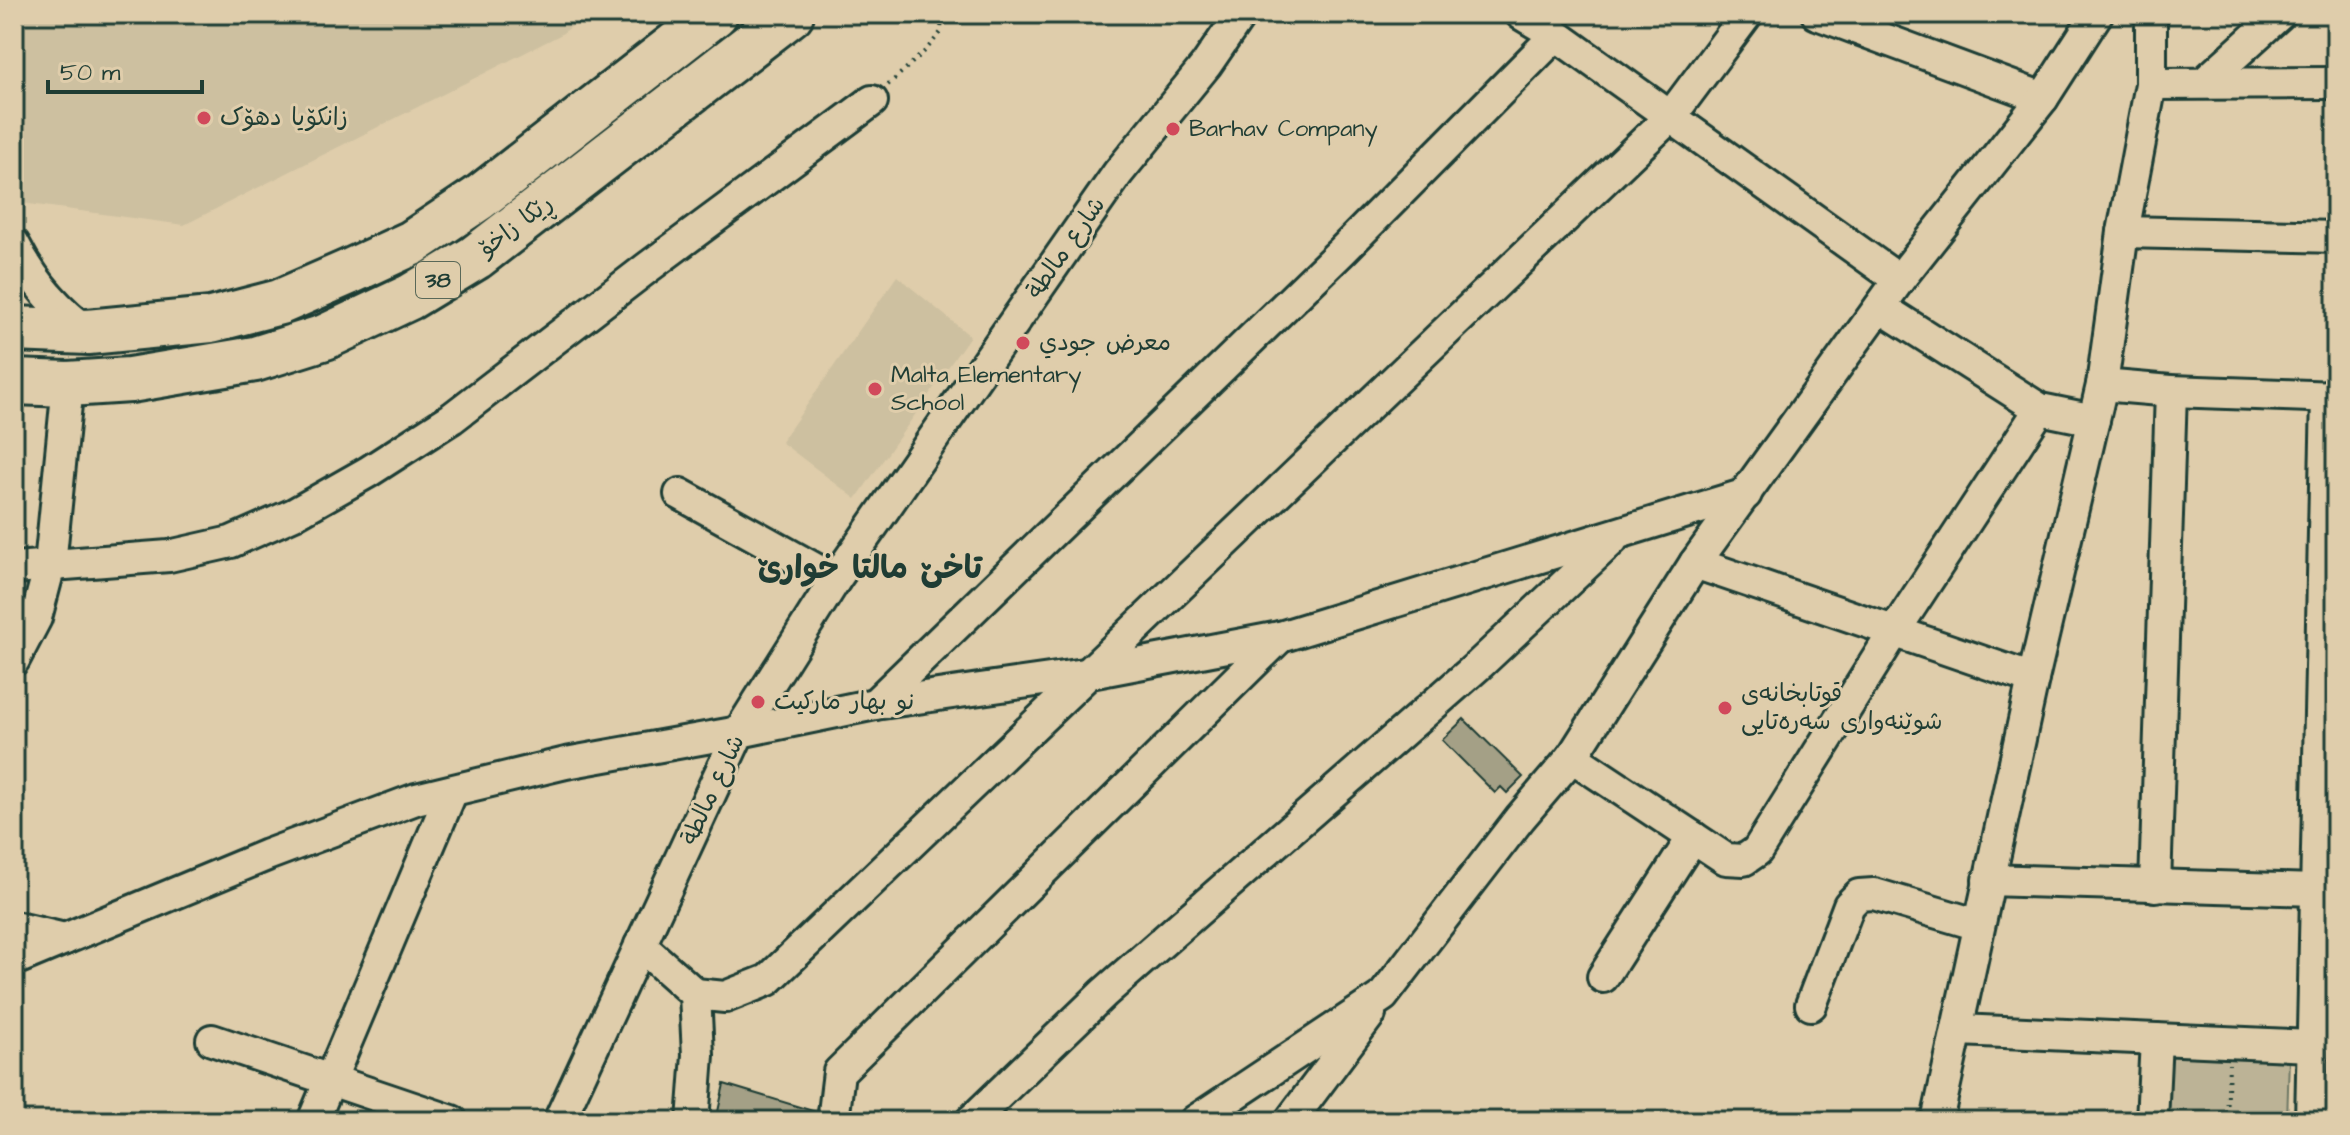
<svg xmlns="http://www.w3.org/2000/svg" width="2350" height="1135" viewBox="0 0 2350 1135" font-family="'Architects Daughter','Playpen Sans Arabic',sans-serif">
	<style>
		.built { fill: #cdc0a0 }
		.green { fill: #bcb396; stroke: #6e7865; stroke-width: 2 }
		.building { fill: #a4a086; stroke: #1f3d34; stroke-width: 2 }
		.lines { fill: none; stroke-linecap: round; stroke-linejoin: round }
		.minor-casing { stroke: #1f3d34; stroke-width: 36 }
		.highway-casing { stroke: #1f3d34; stroke-width: 50 }
		.path { stroke: #1f3d34; stroke-width: 4; stroke-dasharray: 2 6; stroke-linecap: butt }
		.minor { stroke: #dfcdab; stroke-width: 30 }
		.highway { stroke: #dfcdab; stroke-width: 44 }
		.poi-dot { fill: #d1495b; stroke: #dfcdab; stroke-width: 3 }
		.labels { text-anchor: middle; dominant-baseline: central; stroke-width: 6; stroke-linejoin: round; paint-order: stroke }
		.shield { fill: #dfcdab; stroke: #596858; stroke-width: 2 }
		.shield-label { font-size: 22px; font-weight: bold; fill: #1f3d34 }
		.poi-label { font-size: 24px; fill: #1f3d34; stroke: #dfcdab; text-anchor: start }
		.street-label { font-size: 24px; fill: #1f3d34; stroke: #dfcdab }
		.district-label { font-size: 32px; font-weight: bold; fill: #1f3d34; stroke: #dfcdab }
	</style>
	<rect width="100%" height="100%" fill="#dfcdab"/>
	<filter id="ink" filterUnits="userSpaceOnUse"><feTurbulence type="fractalNoise" baseFrequency=".0125" numOctaves="2"/><feDisplacementMap in="SourceGraphic" scale="16" xChannelSelector="R" yChannelSelector="G"/><feConvolveMatrix kernelMatrix="1 2 1 2 8 2 1 2 1" color-interpolation-filters="sRGB"/></filter>
	<g filter="url(#ink)">
		<!-- built -->
		<g class="built">
			<polygon points="14,14 589,14 560,35 184,225 14,202"/>
			<polygon points="897,276 970,336 856,499 781,442"/>
		</g>
		<!-- green -->
		<polygon class="green" points="2170,1052 2289,1057 2287,1121 2167,1121"/>
		<!-- building -->
		<g class="building">
			<polygon points="1464,719 1523,777 1507,793 1501,787 1495,793 1442,740"/>
			<polygon points="724,1084 816,1112 815,1121 716,1121"/>
		</g>
		<g class="lines">
			<!-- minor casing -->
			<g class="minor-casing">
				<g id="minor">
					<polyline points="1521,14 1556,35 1899,280"/>
					<polyline points="1817,14 2043,98"/>
					<polyline points="2204,83 2280,14"/>
					<polyline points="2151,84 2336,83"/>
					<polyline points="2123,232 2336,237"/>
					<path d="M14,244c18,36 41,64 74,88"/>
					<polyline points="1880,307 2040,409 2094,420"/>
					<polyline points="2102,385 2171,391 2336,397"/>
					<polyline points="680,494 835,580"/>
					<polyline points="1695,563 2033,679"/>
					<polyline points="14,568 169,556 231,542 294,514 368,472 452,418 647,268 872,101"/>
					<polyline points="14,660 36,618 50,565 68,384"/>
					<polyline points="875,704 1342,251 1556,35"/>
					<polyline points="1572,757 1726,859 1744,860 1757,851 1894,632 2040,409"/>
					<polyline points="1988,880 2315,890"/>
					<polyline points="2155,886 2171,391"/>
					<polyline points="14,927 65,939"/>
					<polyline points="640,945 695,994 698,1055 693,1121"/>
					<polyline points="14,960 267,855 416,799 566,763 739,732 875,704 1085,674 1280,637 1746,494"/>
					<polyline points="1603,977 1693,837"/>
					<polyline points="695,994 725,997 768,980 1671,116 1747,14"/>
					<polyline points="1811,1005 1849,905 1859,895 1874,894 1979,925"/>
					<polyline points="1959,1030 2312,1046"/>
					<polyline points="212,1040 452,1121"/>
					<polyline points="313,1121 452,791"/>
					<polyline points="559,1121 739,732 835,580 1118,173 1206,65 1241,14"/>
					<polyline points="833,1121 839,1072 1280,637"/>
					<polyline points="971,1121 1104,993 1480,664 1612,540"/>
					<polyline points="1195,1121 1383,996 1520,818 1572,757 1695,563 1899,280 2043,98 2097,14"/>
					<polyline points="1290,1121 1370,1014"/>
					<polyline points="1937,1121 2033,679 2102,385 2123,232 2151,84 2151,14"/>
					<polyline points="2152,1121 2156,1039"/>
					<polyline points="2311,1121 2327,396"/>
				</g>
			</g>
			<!-- highway casing -->
			<g class="highway-casing">
				<g id="highway">
					<polyline points="14,329 88,332 211,320 280,302 349,272 412,243 479,198 715,14"/>
					<polyline points="14,382 68,384 130,380 255,359 325,337 410,297 476,257 791,14"/>
				</g>
			</g>
			<!-- path -->
			<g class="path">
				<polyline points="888,85 925,51 941,32 942,14"/>
				<polyline points="2227,1121 2229,1064"/>
			</g>
			<!-- minor -->
			<use href="#minor" class="minor"/>
			<!-- highway -->
			<use href="#highway" class="highway"/>
		</g>
	</g>
	<!-- markers -->
	<g class="poi-dot">
		<circle cx="204" cy="118" r="8"/>
		<circle cx="1173" cy="129" r="8"/>
		<circle cx="1023" cy="343" r="8"/>
		<circle cx="875" cy="389" r="8"/>
		<circle cx="758" cy="702" r="8"/>
		<circle cx="1725" cy="708" r="8"/>
	</g>
	<g class="labels">
		<!-- shield labels -->
		<rect class="shield" x="416" y="262" width="44" height="36" rx="6"/>
		<g class="shield-label">
			<text x="438" y="280">38</text>
		</g>
		<!-- poi labels -->
		<g class="poi-label">
			<text x="220" y="118">زانکۆیا دهۆک</text>
			<text x="1189" y="129">Barhav Company</text>
			<text x="1039" y="343">معرض جودي</text>
			<text x="891" y="375">Malta Elementary<tspan x="891" dy="28">School</tspan></text>
			<text x="1741" y="694">قوتابخانەی<tspan x="1741" dy="28">شوێنەواری سەرەتایی</tspan></text>
			<text x="774" y="702">نو بهار ماركيت</text>
		</g>
		<!-- street labels -->
		<g class="street-label">
			<text transform="translate(516 226) rotate(-37)">ڕێکا زاخۆ</text>
			<text transform="translate(1066 248) rotate(-55)">شارع مالطة</text>
			<text transform="translate(713 790) rotate(-65)">شارع مالطة</text>
		</g>
		<!-- district labels -->
		<g class="district-label">
			<text x="870" y="568">تاخێ مالتا خوارێ</text>
		</g>
	</g>
	<!-- margin -->
	<rect width="2350" height="1135" fill="none" stroke="#dfcdab" stroke-width="48"/>
	<rect x="24" y="24" width="2302" height="1087" fill="none" stroke="#1f3d34" stroke-width="3" filter="url(#ink)"/>
	<!-- scale -->
	<path d="M48 80v12h154v-12" fill="none" stroke="#1f3d34" stroke-width="4"/>
	<text x="60" y="80" font-size="24" fill="#1f3d34" stroke="#dfcdab" stroke-width="6" paint-order="stroke">50 m</text>
</svg>
